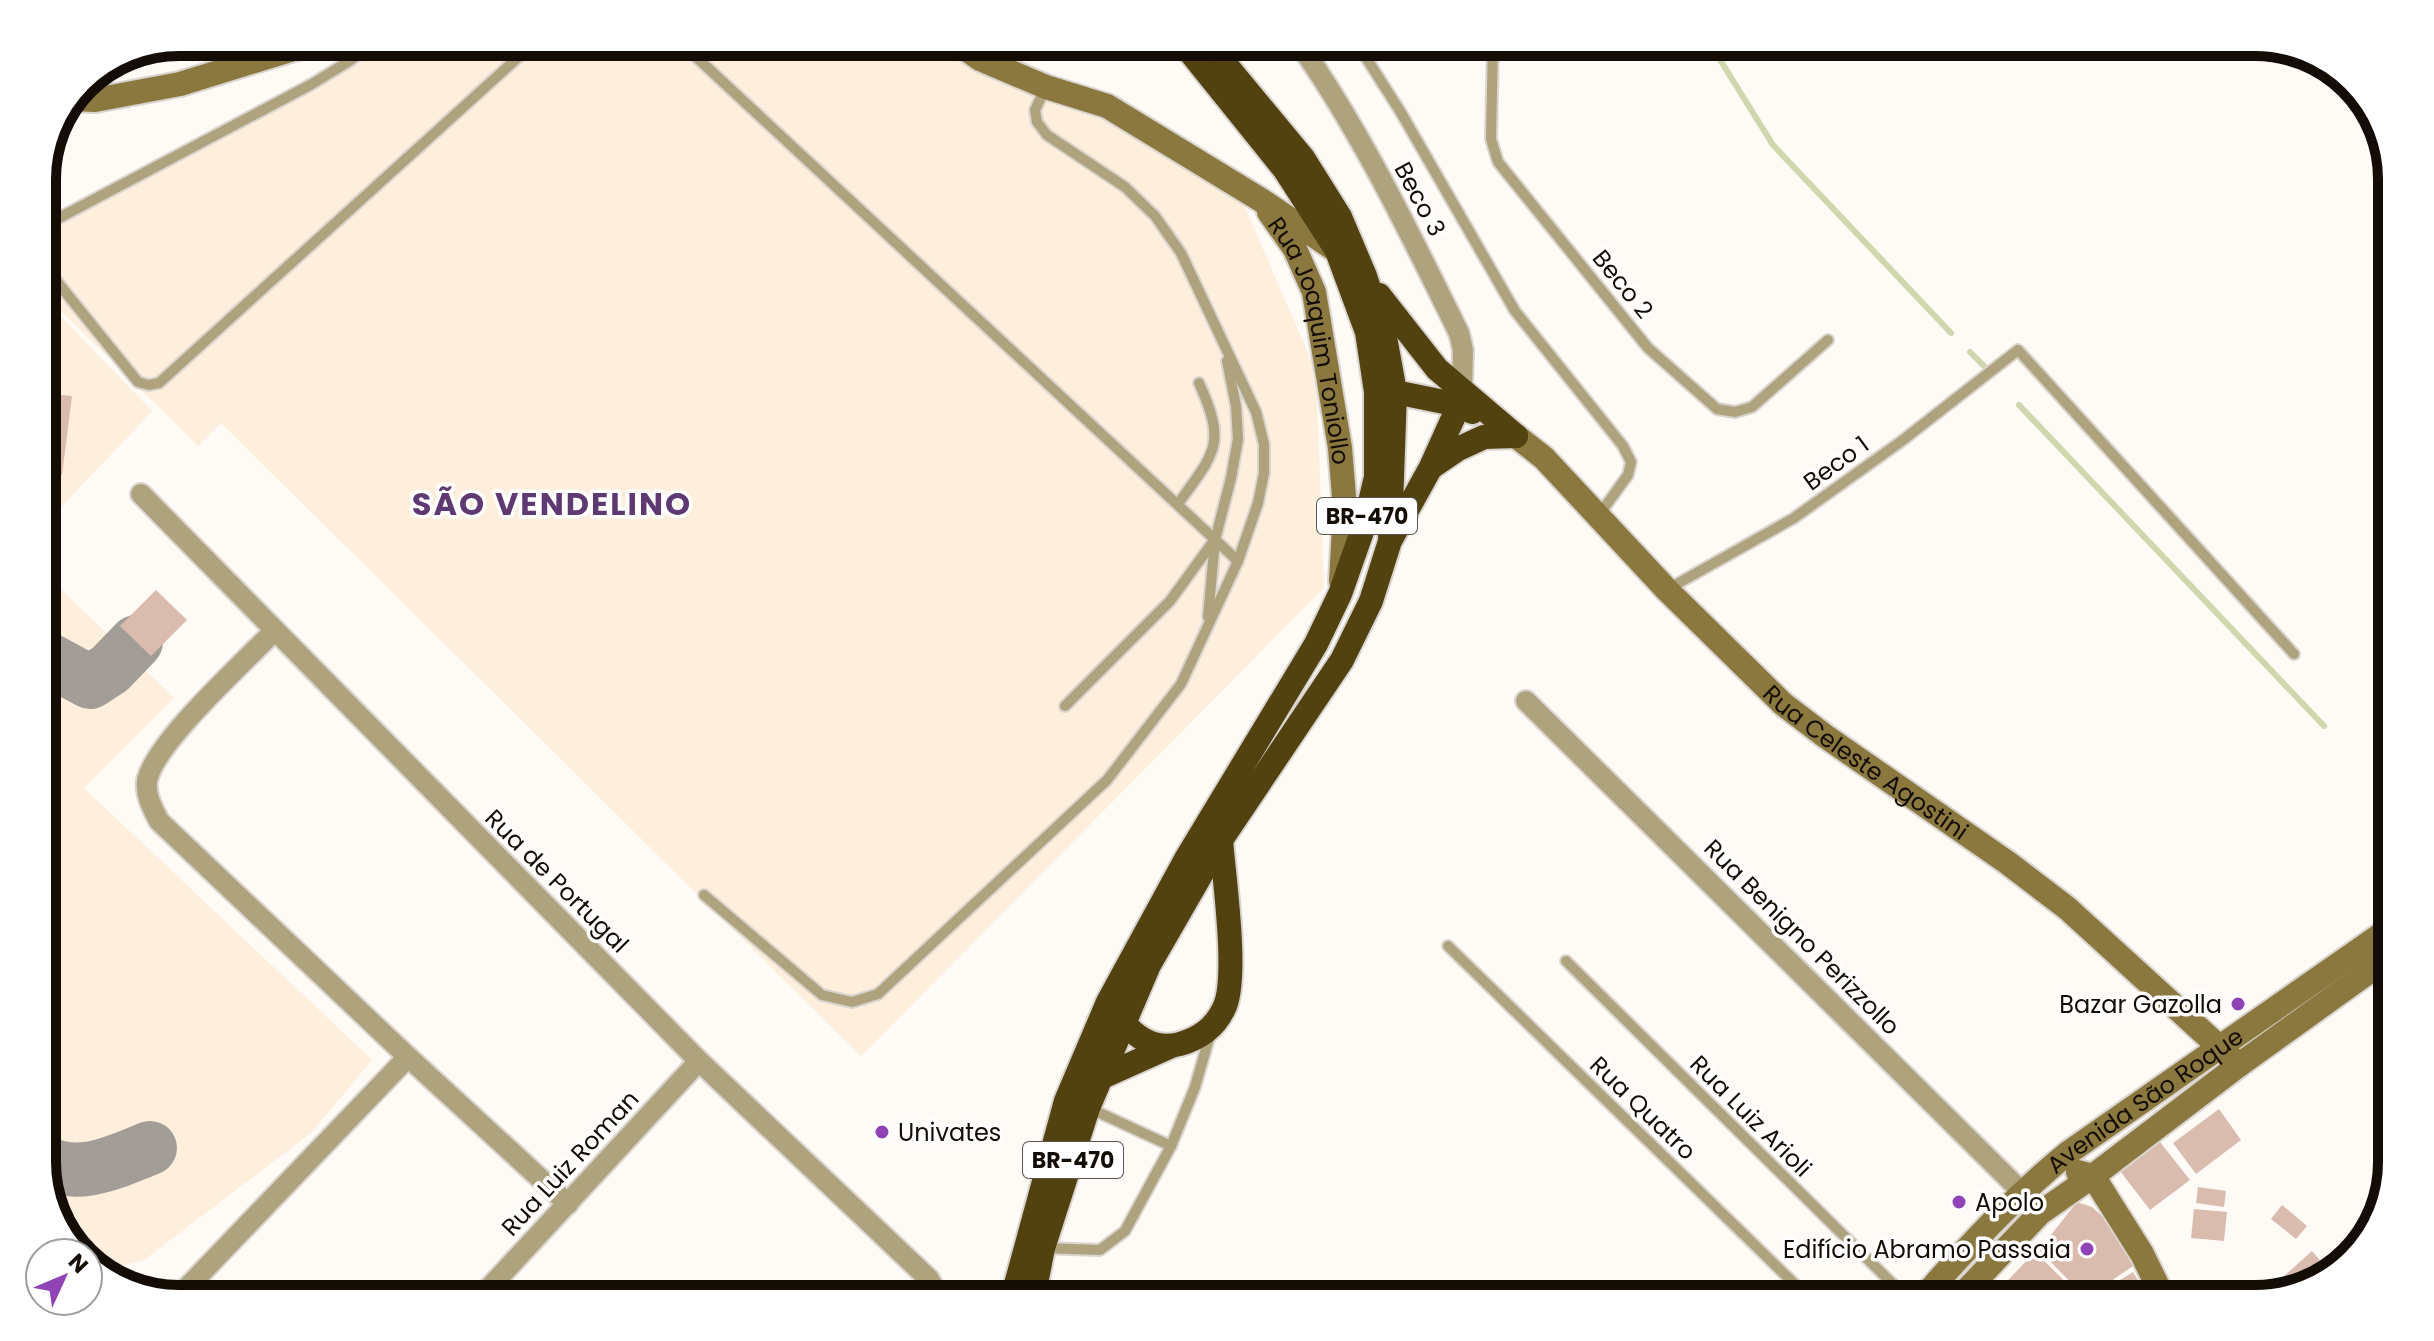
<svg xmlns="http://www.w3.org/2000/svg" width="2434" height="1341" viewBox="0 0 2434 1341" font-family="Poppins,sans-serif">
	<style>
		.built { fill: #feeedc }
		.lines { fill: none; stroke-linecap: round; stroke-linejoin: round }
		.stream { stroke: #cfd7ad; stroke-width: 6 }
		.taxiway { stroke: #a29d97; stroke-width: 54 }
		.building { fill: #dabcaf }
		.lane-casing { stroke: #d9d4cf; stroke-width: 14 }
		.street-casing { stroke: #d9d4cf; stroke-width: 24 }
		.secondary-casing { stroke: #d9d4cf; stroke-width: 28 }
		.highway-casing { stroke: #d9d4cf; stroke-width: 28 }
		.lane { stroke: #afa37e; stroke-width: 10 }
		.street { stroke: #afa37e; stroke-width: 20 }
		.secondary { stroke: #8a783f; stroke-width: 24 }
		.highway { stroke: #51420f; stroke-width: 24 }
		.poi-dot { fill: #8f43b4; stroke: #fff; stroke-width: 3 }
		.labels { text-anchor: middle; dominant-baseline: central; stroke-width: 7; stroke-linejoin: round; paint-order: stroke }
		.shield { fill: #fff; stroke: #5a5651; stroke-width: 2 }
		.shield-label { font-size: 22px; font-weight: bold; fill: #140d06 }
		.street-label { font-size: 24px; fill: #140d06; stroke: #fff }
		.poi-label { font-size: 24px; fill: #140d06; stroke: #fff; text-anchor: end }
		.district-label { font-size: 32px; font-weight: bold; letter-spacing: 2px; fill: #5e3972; stroke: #fff }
		.rim { fill: none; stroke: #140d06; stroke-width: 10 }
	</style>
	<rect width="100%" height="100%" fill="#fefaf5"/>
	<!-- built -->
	<g class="built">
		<polygon points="378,42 994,42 1243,203 1316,372 1324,588 861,1056 221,423 198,446 42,292 42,233"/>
		<polygon points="42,297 152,411 42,527"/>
		<polygon points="42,571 174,698 84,788 372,1060 311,1133 144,1260 101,1271 88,1258 88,1253 83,1253 61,1231 42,1171"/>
	</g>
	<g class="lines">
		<!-- stream -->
		<g class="stream">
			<polyline points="1709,42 1773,145 1951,333"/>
			<polyline points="1970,352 1985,367"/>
			<polyline points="2019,405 2324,726"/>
		</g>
		<!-- taxiway -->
		<g class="taxiway">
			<polyline points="42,656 90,682 110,669 136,642"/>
			<path d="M42,1161c37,20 72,1 108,-13"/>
		</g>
	</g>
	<!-- building -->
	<g class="building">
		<polygon points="42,393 72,396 62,475 42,473"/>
		<polygon points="156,590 187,620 151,656 120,626"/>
		<polygon points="2219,1109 2241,1140 2196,1174 2173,1143"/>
		<polygon points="2156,1137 2190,1180 2150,1210 2117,1167"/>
		<polygon points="2198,1187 2226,1191 2224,1207 2196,1203"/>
		<polygon points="2077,1202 2092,1207 2115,1228 2133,1266 2086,1298 2039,1250"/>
		<polygon points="2282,1205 2307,1226 2296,1239 2271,1219"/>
		<polygon points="2194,1209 2227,1212 2224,1241 2191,1238"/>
		<polygon points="2312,1251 2331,1273 2324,1280 2268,1296 2265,1293"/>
		<polygon points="2035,1252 2083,1299 1990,1299"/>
		<polygon points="2133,1272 2149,1299 2089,1299"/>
	</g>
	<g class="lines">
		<!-- lane casing -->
		<g class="lane-casing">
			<g id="lane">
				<polyline points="680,42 1238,561"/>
				<polyline points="1356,42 1400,111 1515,311 1623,446 1631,462 1628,475 1599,515"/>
				<polyline points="1493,42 1491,139 1498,162 1648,348 1717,409 1735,412 1752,407 1828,340"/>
				<polyline points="42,227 312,84 351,60 372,42"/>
				<polyline points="42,263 138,382 149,385 159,383 535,42"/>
				<path d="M1178,504c37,-52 49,-59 21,-121"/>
				<polyline points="1668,589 1794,518 1903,440 2018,350 2294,654"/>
				<polyline points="1208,617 1215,540 1231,478 1238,439 1236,406 1227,361"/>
				<polyline points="1065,706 1170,601 1213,542"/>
				<polyline points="704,895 822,995 852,1002 878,994 1107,780 1181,684 1238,561 1258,503 1264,473 1264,444 1256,412 1181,253 1155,216 1125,187 1047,135 1037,122 1035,110 1046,87"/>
				<polyline points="1448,946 1810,1299"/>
				<polyline points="1566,961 1908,1299"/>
				<polyline points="1089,1108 1171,1146"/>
				<polyline points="1043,1248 1100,1250 1125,1231 1171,1146 1195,1087 1210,1035"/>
			</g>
		</g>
		<!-- street casing -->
		<g class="street-casing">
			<g id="street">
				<path d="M1298,42c64,91 112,192 161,291l4,17 -1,42"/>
				<polyline points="141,494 699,1061 929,1279 940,1299"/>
				<path d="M274,631c-29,31 -120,112 -127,150 -2,14 6,28 12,40l249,236 160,147"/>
				<polyline points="1526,701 2021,1191 2040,1213"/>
				<polyline points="189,1299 183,1292 408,1057"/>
				<polyline points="479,1299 699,1061"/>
			</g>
		</g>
		<!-- secondary casing -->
		<g class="secondary-casing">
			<g id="secondary">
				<polyline points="956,42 980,59 1046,87 1107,106 1261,200 1337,251"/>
				<polyline points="75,99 95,100 180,84 316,42"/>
				<path id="s1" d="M1269,212l26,37 19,43 26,156 5,61 -4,72"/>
				<path id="s2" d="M1516,436l28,22 123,132 116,114 42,32 183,127 59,45 172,157"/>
				<polyline points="2078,1172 2093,1176 2142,1254 2164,1299"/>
				<path id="s3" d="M1922,1299c46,-53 92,-102 146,-146l324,-226"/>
				<polyline points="1958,1299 2040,1213 2093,1176 2239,1065 2392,955"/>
			</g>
		</g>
		<!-- highway casing -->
		<g class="highway-casing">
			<g id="highway">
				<polyline points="1207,42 1303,158 1340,217 1365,276 1385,337 1395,392 1390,535"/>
				<polyline points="1379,295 1437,369 1516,436"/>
				<polyline points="1395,392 1459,405 1472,412"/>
				<polyline points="1433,466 1458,449 1484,437 1516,436"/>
				<path d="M1114,1011c16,22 37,41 66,33 21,-6 36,-17 45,-38 13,-32 -1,-128 -4,-166"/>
				<polyline points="1102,1077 1169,1047"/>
				<polyline points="1012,1299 1066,1101 1108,1002 1186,859 1316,644 1340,594 1365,523 1376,477 1376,392 1367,332 1337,251 1285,170 1182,42"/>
				<polyline points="1033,1299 1043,1248 1088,1108 1149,965 1221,840 1342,660 1371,601 1390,541 1431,467 1459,405 1462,392"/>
			</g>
		</g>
		<!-- lane -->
		<use href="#lane" class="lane"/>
		<!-- street -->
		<use href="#street" class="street"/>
		<!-- secondary -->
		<use href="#secondary" class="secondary"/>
		<!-- highway -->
		<use href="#highway" class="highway"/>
	</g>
	<!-- markers -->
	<g class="poi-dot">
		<circle cx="2238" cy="1004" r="8"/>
		<circle cx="882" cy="1132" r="8"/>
		<circle cx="1959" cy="1202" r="8"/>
		<circle cx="2087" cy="1249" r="8"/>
	</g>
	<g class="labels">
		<!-- shield labels -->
		<g class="shield">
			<rect x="1317" y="498" width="100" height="36" rx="6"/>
			<rect x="1023" y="1142" width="100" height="36" rx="6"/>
		</g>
		<g class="shield-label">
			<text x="1367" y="516">BR-470</text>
			<text x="1073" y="1160">BR-470</text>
		</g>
		<!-- street labels -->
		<g class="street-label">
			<text transform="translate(1420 199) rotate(62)">Beco 3</text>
			<text transform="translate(1623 284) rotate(51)">Beco 2</text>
			<text stroke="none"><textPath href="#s1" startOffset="138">Rua Joaquim Toniollo</textPath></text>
			<text transform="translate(1836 463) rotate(-36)">Beco 1</text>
			<text stroke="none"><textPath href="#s2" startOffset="480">Rua Celeste Agostini</textPath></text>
			<text transform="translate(557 881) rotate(45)">Rua de Portugal</text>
			<text transform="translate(1802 937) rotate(45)">Rua Benigno Perizzollo</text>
			<text stroke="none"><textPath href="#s3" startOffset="300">Avenida São Roque</textPath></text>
			<text transform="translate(1643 1108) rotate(44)">Rua Quatro</text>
			<text transform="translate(1751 1116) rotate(45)">Rua Luiz Arioli</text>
			<text transform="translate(570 1163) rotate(-47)">Rua Luiz Roman</text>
		</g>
		<!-- poi labels -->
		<g class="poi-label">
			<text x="2222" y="1004">Bazar Gazolla</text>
			<text x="898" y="1132" text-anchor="start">Univates</text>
			<text x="1975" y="1202" text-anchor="start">Apolo</text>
			<text x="2071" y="1249">Edifício Abramo Passaia</text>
		</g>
		<!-- district labels -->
		<g class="district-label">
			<text x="552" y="503">SÃO VENDELINO</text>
		</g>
	</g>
	<!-- crop -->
	<path d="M0 0H2434V1341H0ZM179 56H2255A123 123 0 0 1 2378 179V1162A123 123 0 0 1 2255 1285H179A123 123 0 0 1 56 1162V179A123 123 0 0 1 179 56Z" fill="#fff" fill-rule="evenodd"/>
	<path class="rim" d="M179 56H2255A123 123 0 0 1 2378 179V1162A123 123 0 0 1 2255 1285H179A123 123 0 0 1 56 1162V179A123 123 0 0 1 179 56Z"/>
	<!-- north arrow -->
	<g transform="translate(64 1277) rotate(46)"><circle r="38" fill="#ffffff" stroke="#a19e9b" stroke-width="2"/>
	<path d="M0-6L14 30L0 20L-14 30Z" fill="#8f43b4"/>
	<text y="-12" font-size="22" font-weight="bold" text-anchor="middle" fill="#140d06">N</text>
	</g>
</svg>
